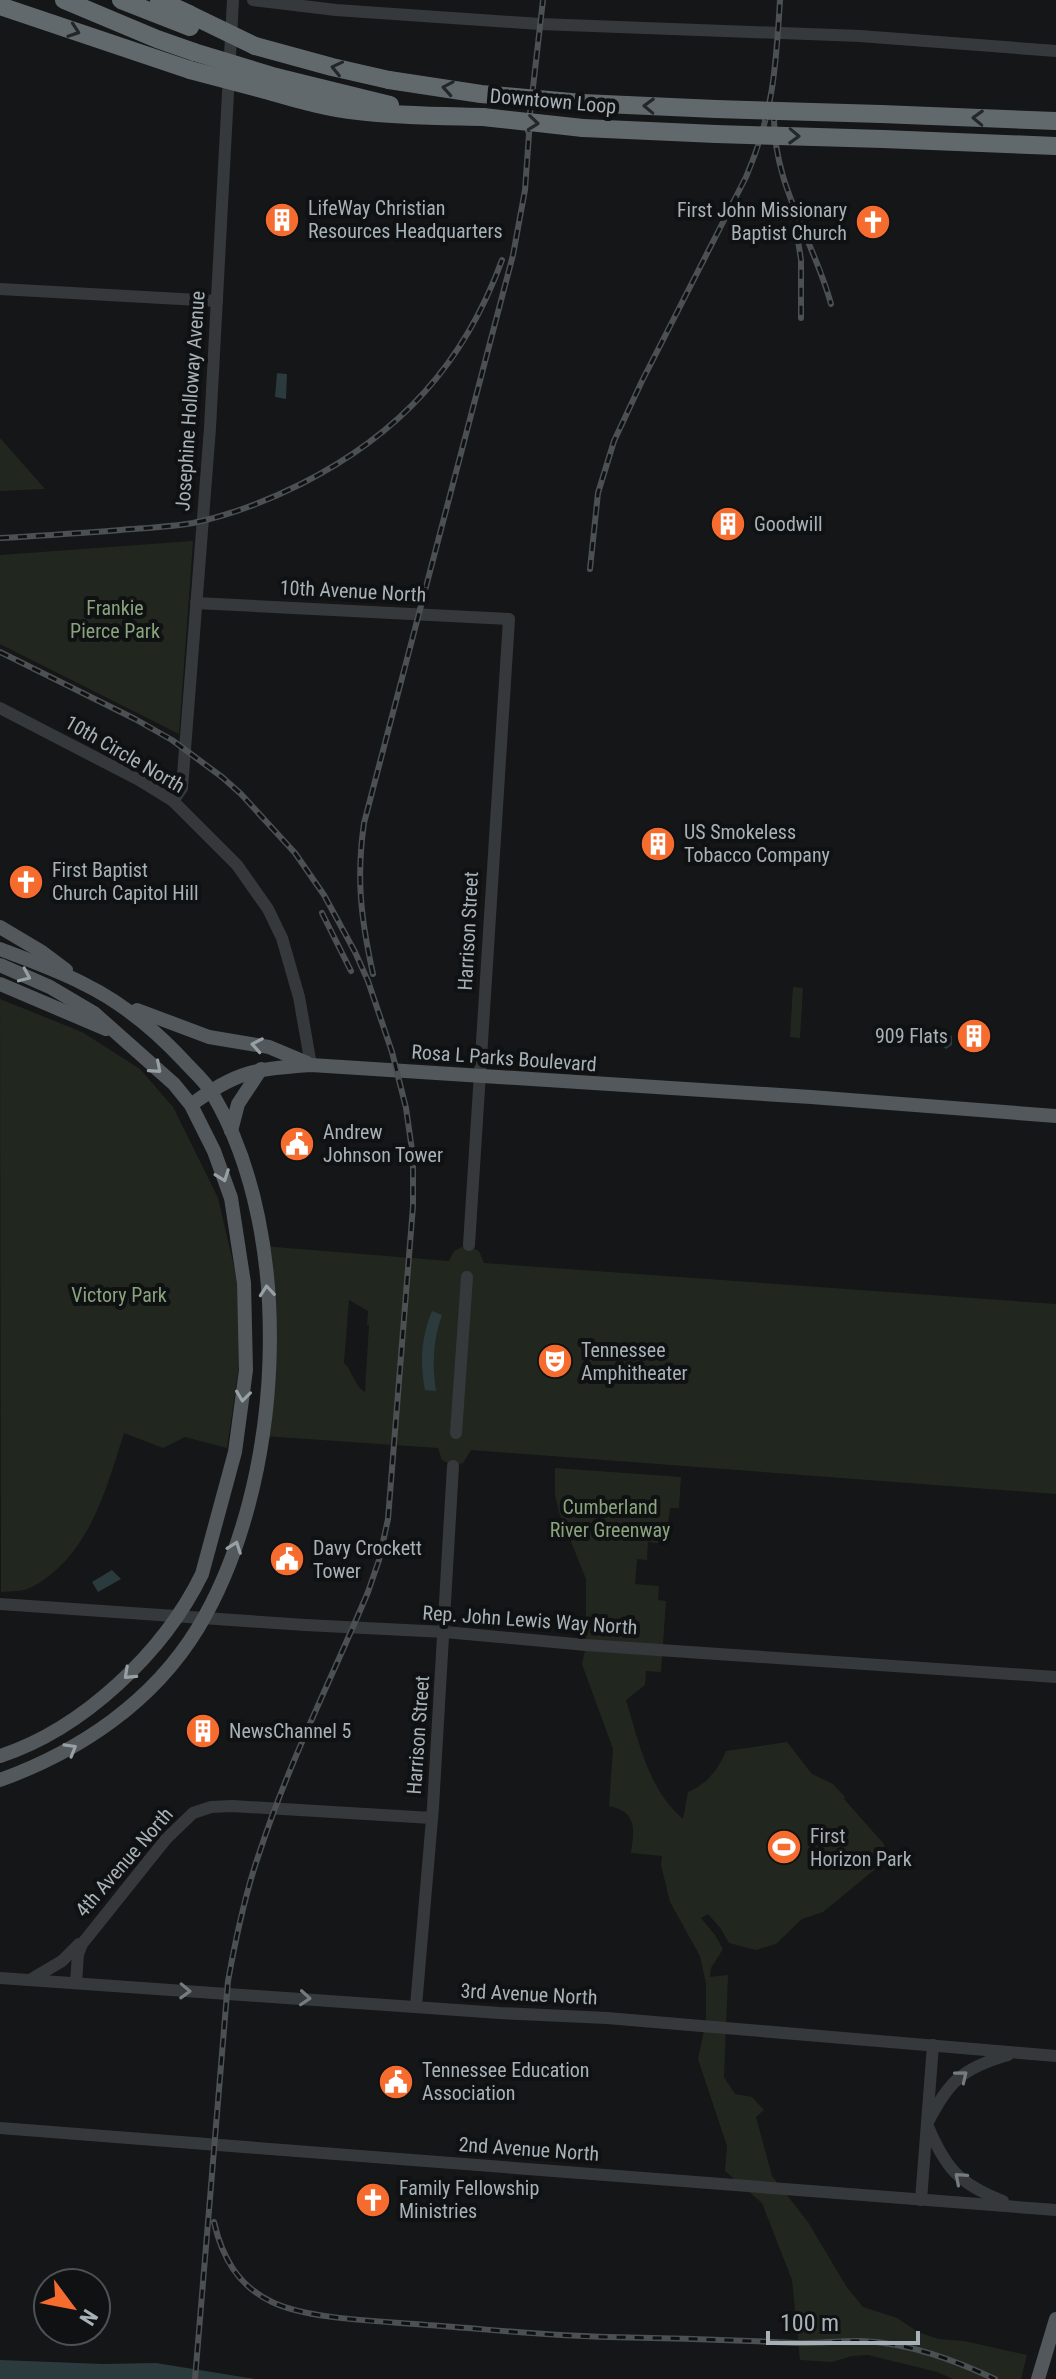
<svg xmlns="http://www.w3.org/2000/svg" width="1056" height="2379" viewBox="0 0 1056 2379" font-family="'Roboto Condensed',sans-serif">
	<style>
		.green { fill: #21271f; fill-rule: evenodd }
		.water { fill: #2b3a3c }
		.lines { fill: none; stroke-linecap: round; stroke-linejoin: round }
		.tertiary { stroke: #36393c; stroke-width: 12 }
		.primary { stroke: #52585b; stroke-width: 14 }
		.motorway { stroke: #62696d; stroke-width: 18 }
		.rail-casing { stroke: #4b5053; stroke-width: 6 }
		.rail { stroke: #101112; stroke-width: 3; stroke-dasharray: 9; stroke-linecap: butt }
		.motorway-bridge { stroke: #62696d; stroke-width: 18 }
		.oneway { stroke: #242729 }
		.oneway2 { stroke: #96a0a5 }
		.oneway3 { stroke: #747c80 }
		.labels { text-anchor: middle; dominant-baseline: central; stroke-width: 8; stroke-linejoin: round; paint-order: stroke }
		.street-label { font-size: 20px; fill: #a7b2b8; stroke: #101112 }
		.poi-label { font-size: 20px; fill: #a7b2b8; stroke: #101112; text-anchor: start }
		.park-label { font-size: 20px; fill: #89a37d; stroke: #101112 }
	</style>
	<rect width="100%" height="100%" fill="#151617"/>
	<!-- green -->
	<g class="green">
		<polygon points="0,438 45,489 0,491"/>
		<polygon points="193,541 179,734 0,644 0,555"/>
		<polygon points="793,987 803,988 800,1038 790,1037"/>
		<path d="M0,999l82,33 58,37 33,38 14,28 31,63 20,86 2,75 -13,89 -42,-11 -22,11 -39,-15c-18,57 -35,123 -92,154 -8,5 -21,4 -31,5z"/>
		<path d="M466,1245l13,6 5,12 572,41v190l-585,-44 -8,13 -10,3 -11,-6 -4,-12 -175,-12 -1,-190 187,15 5,-10zM349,1300l19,11 -1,14h2l-4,67c-10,-5 -13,-22 -21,-29z"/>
		<path d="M555,1468l126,9 -2,31h-9l-2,18 -9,-1 -1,18 -10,-1 -1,18 -10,-1 -2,25 24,2 -1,14 8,1 -5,71 -15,-1 -1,14 -19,15c13,42 22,89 57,119l5,-27c19,-8 30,-22 38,-41l61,-9 25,32 21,10 12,13 -1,2 40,45 1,13 -6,9 -56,46 -21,7 -26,25 -20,6 -27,-7 -8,-14 -13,-15 -7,4 14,17 8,14 -12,19 -1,9 18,-2 -4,102 11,17 17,3 12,13 -8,7 16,59 36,46 38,64 17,21 34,11 21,14 21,7 25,2 63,14 -6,24h-68l-16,-7 -69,-17 -16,1 -20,6 -32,-2 -8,-80 -30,-77 -37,-32 2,-25 -29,-87 8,-38v-37l-6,-28 -30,-54 -9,-37 1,-9 -31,-3c3,-23 7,-41 -22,-47l4,-57 -31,-85 4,-19v-66l-27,-67 -4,-17z"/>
	</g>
	<!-- water -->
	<g class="water">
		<polygon points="277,373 287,374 286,399 275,397"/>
		<polygon points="926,1032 948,1032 952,1036 952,1045 946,1049 938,1043 935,1046 928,1043 922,1045 919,1038"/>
		<path d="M432,1311l10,4c-9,25 -10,49 -6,76l-11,-1c-5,-29 -4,-52 7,-79z"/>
		<polygon points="112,1570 121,1579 98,1592 92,1582"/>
		<polygon points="0,2360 103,2364 156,2363 255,2379 0,2379"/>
	</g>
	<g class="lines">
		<!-- tertiary -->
		<g class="tertiary">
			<polyline points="253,0 336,10 540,24 860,36 1056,51"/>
			<polyline points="0,289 217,301"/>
			<polyline points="196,603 509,619 469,1245"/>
			<polyline points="0,708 139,780 173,801 237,865 268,909 282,938 299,997 311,1065"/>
			<polyline points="173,801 182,788 210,428 233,0"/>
			<polyline points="456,1433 467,1277"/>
			<polyline points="0,1604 305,1625 445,1632 586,1645 1056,1677"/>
			<polyline points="0,1978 500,2013 607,2018 1056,2056"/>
			<polyline points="30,1980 62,1961 79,1944"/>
			<polyline points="76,1983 78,1954 82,1944 166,1839 193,1813 211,1807 232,1806 432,1818"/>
			<polyline points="416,2006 433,1807 453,1466"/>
			<polyline points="0,2128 1056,2210"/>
			<polyline points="921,2200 933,2045"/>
			<path d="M1003,2201c-44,-17 -58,-33 -76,-77 21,-42 35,-56 81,-69"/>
		</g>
		<!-- primary -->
		<g class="primary">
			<polyline points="0,927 42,952 66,970"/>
			<path d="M0,949c28,11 57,21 84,35 37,18 72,47 100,77 9,10 21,20 28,32 86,144 72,393 -14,535 -45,74 -118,123 -198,152"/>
			<path d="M0,965l50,22 44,26 80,71 17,21 23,46 17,47 13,85 2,87 -11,82 -33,122c-38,78 -119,155 -202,182"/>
			<polyline points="0,984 106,1029"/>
			<polyline points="137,1010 209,1037 269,1047 307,1063"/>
			<path d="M191,1105c45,-34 65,-36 120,-40l500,32 245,19"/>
			<polyline points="231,1131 238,1104 261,1069"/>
			<polyline points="1038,2379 1056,2319"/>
		</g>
		<!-- motorway -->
		<g class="motorway">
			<polyline points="64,0 157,39 194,52"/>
			<polyline points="121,0 190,27"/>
			<polyline points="159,0 189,14"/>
			<polyline points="0,6 190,70"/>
			<polyline points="255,46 332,67 389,80"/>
			<polyline points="276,77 390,105"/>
			<path d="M273,92c28,8 56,16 85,19 41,5 83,5 125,6"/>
			<polyline points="582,103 716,109"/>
			<polyline points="881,114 1056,121"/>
			<polyline points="583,128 716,134"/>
			<polyline points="883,139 1056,146"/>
		</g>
		<!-- rail casing -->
		<g class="rail-casing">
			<g id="rail">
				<path d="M774,112c-2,72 39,126 57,192"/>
				<polyline points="528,131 543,0"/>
				<polyline points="797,234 801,260 801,318"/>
				<path d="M0,538c40,-2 81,-5 121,-8 24,-2 49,-3 72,-7 38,-8 74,-22 108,-39 99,-50 163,-120 201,-224"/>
				<path d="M590,569l8,-76 16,-52 28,-60 104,-204c27,-63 30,-109 34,-177"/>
				<path d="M0,652l135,67 37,21 50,37 19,17 54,59 29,42 31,57 13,29 24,71 14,56 7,49v49l-25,313 -9,41 -11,32c-36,86 -79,170 -108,259 -15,42 -24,86 -32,130l-33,398"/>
				<polyline points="322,913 351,971"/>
				<path d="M373,974c-12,-55 -17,-95 -9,-151l149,-568 12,-65 5,-70"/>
				<path d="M214,2222c8,35 24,64 58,80 37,18 112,19 155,23 60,4 121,11 181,12 63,1 125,3 188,6 22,1 44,-3 66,-2 47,2 92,19 133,38"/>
			</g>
		</g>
		<!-- rail -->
		<use href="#rail" class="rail"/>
		<!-- motorway-bridge -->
		<g class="motorway-bridge">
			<polyline points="189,14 255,46"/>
			<polyline points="194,52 276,77"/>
			<polyline points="190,70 273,92"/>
			<polyline points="389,80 481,94 582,103"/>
			<polyline points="716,109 881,114"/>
			<polyline points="483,117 583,128"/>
			<polyline points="716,134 883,139"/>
		</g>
	</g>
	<!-- one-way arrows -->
	<defs><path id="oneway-chevron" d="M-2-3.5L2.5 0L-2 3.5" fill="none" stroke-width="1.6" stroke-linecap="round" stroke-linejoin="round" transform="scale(2)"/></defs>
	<g class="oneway">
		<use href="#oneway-chevron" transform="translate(74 31) rotate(19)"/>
		<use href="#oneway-chevron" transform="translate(337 68) rotate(-167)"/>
		<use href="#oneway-chevron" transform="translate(448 88) rotate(-170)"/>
		<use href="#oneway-chevron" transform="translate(649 106) rotate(-178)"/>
		<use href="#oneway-chevron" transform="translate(978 118) rotate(-178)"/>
		<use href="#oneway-chevron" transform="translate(533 123) rotate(6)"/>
		<use href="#oneway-chevron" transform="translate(794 136) rotate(2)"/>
	</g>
	<g class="oneway2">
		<use href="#oneway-chevron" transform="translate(25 976) rotate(24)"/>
		<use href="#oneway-chevron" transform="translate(257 1045) rotate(-170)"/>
		<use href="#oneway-chevron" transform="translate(156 1068) rotate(41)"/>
		<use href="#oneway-chevron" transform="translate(223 1176) rotate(70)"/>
		<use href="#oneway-chevron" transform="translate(267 1291) rotate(-95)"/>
		<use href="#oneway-chevron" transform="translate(243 1396) rotate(97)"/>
		<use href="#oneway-chevron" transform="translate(235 1547) rotate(-70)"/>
		<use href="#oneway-chevron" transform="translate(129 1674) rotate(137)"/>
		<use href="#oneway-chevron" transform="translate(71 1749) rotate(-30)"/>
	</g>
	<g class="oneway3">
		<use href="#oneway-chevron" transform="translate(185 1991) rotate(2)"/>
		<use href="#oneway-chevron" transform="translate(305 1998) rotate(4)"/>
		<use href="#oneway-chevron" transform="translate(962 2076) rotate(-39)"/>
		<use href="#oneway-chevron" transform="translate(960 2178) rotate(-139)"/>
	</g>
	<!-- icons -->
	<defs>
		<g id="building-disc" transform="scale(1.8)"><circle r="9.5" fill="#f66c2f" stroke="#101112"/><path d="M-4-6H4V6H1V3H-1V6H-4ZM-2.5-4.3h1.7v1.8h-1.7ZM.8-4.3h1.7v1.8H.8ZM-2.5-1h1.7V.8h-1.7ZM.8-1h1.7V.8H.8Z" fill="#fff"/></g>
		<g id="church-disc" transform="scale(1.8)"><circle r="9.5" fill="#f66c2f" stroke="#101112"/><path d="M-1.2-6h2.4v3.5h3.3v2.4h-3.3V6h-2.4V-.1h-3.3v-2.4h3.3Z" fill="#fff"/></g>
		<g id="civic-disc" transform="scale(1.8)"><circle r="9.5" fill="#f66c2f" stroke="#101112"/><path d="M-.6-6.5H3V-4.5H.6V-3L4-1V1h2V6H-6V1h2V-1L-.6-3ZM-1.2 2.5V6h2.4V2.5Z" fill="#fff"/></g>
		<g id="theatre-disc" transform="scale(1.8)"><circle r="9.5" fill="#f66c2f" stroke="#101112"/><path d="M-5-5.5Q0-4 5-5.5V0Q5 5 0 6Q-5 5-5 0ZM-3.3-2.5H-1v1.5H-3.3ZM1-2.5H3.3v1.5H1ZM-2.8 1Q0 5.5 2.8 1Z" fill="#fff"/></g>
		<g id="stadium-disc" transform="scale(1.8)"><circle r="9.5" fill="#f66c2f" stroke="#101112"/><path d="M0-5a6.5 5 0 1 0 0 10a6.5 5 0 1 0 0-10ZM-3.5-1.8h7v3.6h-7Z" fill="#fff"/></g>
	</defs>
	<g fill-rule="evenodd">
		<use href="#building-disc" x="282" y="220"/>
		<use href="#church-disc" x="873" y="222"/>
		<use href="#building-disc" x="728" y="524"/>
		<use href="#building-disc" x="658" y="844"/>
		<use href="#church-disc" x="26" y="882"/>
		<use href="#building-disc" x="974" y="1036"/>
		<use href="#civic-disc" x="297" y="1144"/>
		<use href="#theatre-disc" x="555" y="1361"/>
		<use href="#civic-disc" x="287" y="1559"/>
		<use href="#building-disc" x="203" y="1731"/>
		<use href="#stadium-disc" x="784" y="1847"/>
		<use href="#civic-disc" x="396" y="2082"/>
		<use href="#church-disc" x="373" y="2200"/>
	</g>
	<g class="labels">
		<!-- street labels -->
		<g class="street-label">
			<text transform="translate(553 101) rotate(5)">Downtown Loop</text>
			<text transform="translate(190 401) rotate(-86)">Josephine Holloway Avenue</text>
			<text transform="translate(353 591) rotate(3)">10th Avenue North</text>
			<text transform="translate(125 754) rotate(30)">10th Circle North</text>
			<text transform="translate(468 931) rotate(-87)">Harrison Street</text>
			<text transform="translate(504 1058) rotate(4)">Rosa L Parks Boulevard</text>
			<text transform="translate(530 1620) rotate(4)">Rep. John Lewis Way North</text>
			<text transform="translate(418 1735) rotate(-86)">Harrison Street</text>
			<text transform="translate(124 1862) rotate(-49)">4th Avenue North</text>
			<text transform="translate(529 1994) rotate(3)">3rd Avenue North</text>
			<text transform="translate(529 2149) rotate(4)">2nd Avenue North</text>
		</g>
		<!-- poi labels -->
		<g class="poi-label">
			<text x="308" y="208">LifeWay Christian<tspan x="308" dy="23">Resources Headquarters</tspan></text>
			<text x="847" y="210" text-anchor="end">First John Missionary<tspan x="847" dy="23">Baptist Church</tspan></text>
			<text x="754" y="524">Goodwill</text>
			<text x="684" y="832">US Smokeless<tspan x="684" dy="23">Tobacco Company</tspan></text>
			<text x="52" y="870">First Baptist<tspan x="52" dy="23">Church Capitol Hill</tspan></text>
			<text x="948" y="1036" text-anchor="end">909 Flats</text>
			<text x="323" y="1132">Andrew<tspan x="323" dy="23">Johnson Tower</tspan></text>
			<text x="581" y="1350">Tennessee<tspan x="581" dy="23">Amphitheater</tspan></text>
			<text x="313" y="1548">Davy Crockett<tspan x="313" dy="23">Tower</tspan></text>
			<text x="229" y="1731">NewsChannel 5</text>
			<text x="810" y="1836">First<tspan x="810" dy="23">Horizon Park</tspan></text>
			<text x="422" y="2070">Tennessee Education<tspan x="422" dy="23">Association</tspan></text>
			<text x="399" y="2188">Family Fellowship<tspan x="399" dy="23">Ministries</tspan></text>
		</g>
		<!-- park labels -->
		<g class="park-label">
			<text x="115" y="608">Frankie<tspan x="115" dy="23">Pierce Park</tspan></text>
			<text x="119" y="1295">Victory Park</text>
			<text x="610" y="1507">Cumberland<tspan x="610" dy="23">River Greenway</tspan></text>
		</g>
	</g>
	<!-- north arrow -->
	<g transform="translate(72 2307) rotate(122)"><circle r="38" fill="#101112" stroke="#4c5154" stroke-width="2"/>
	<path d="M0-6L14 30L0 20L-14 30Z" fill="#f66c2f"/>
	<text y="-12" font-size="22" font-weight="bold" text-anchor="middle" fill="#a7b2b8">N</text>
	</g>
	<!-- scale -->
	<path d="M768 2331v12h150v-12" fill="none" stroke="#a7b2b8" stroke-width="4"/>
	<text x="780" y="2331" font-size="24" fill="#a7b2b8" stroke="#101112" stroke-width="6" paint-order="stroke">100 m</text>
</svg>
